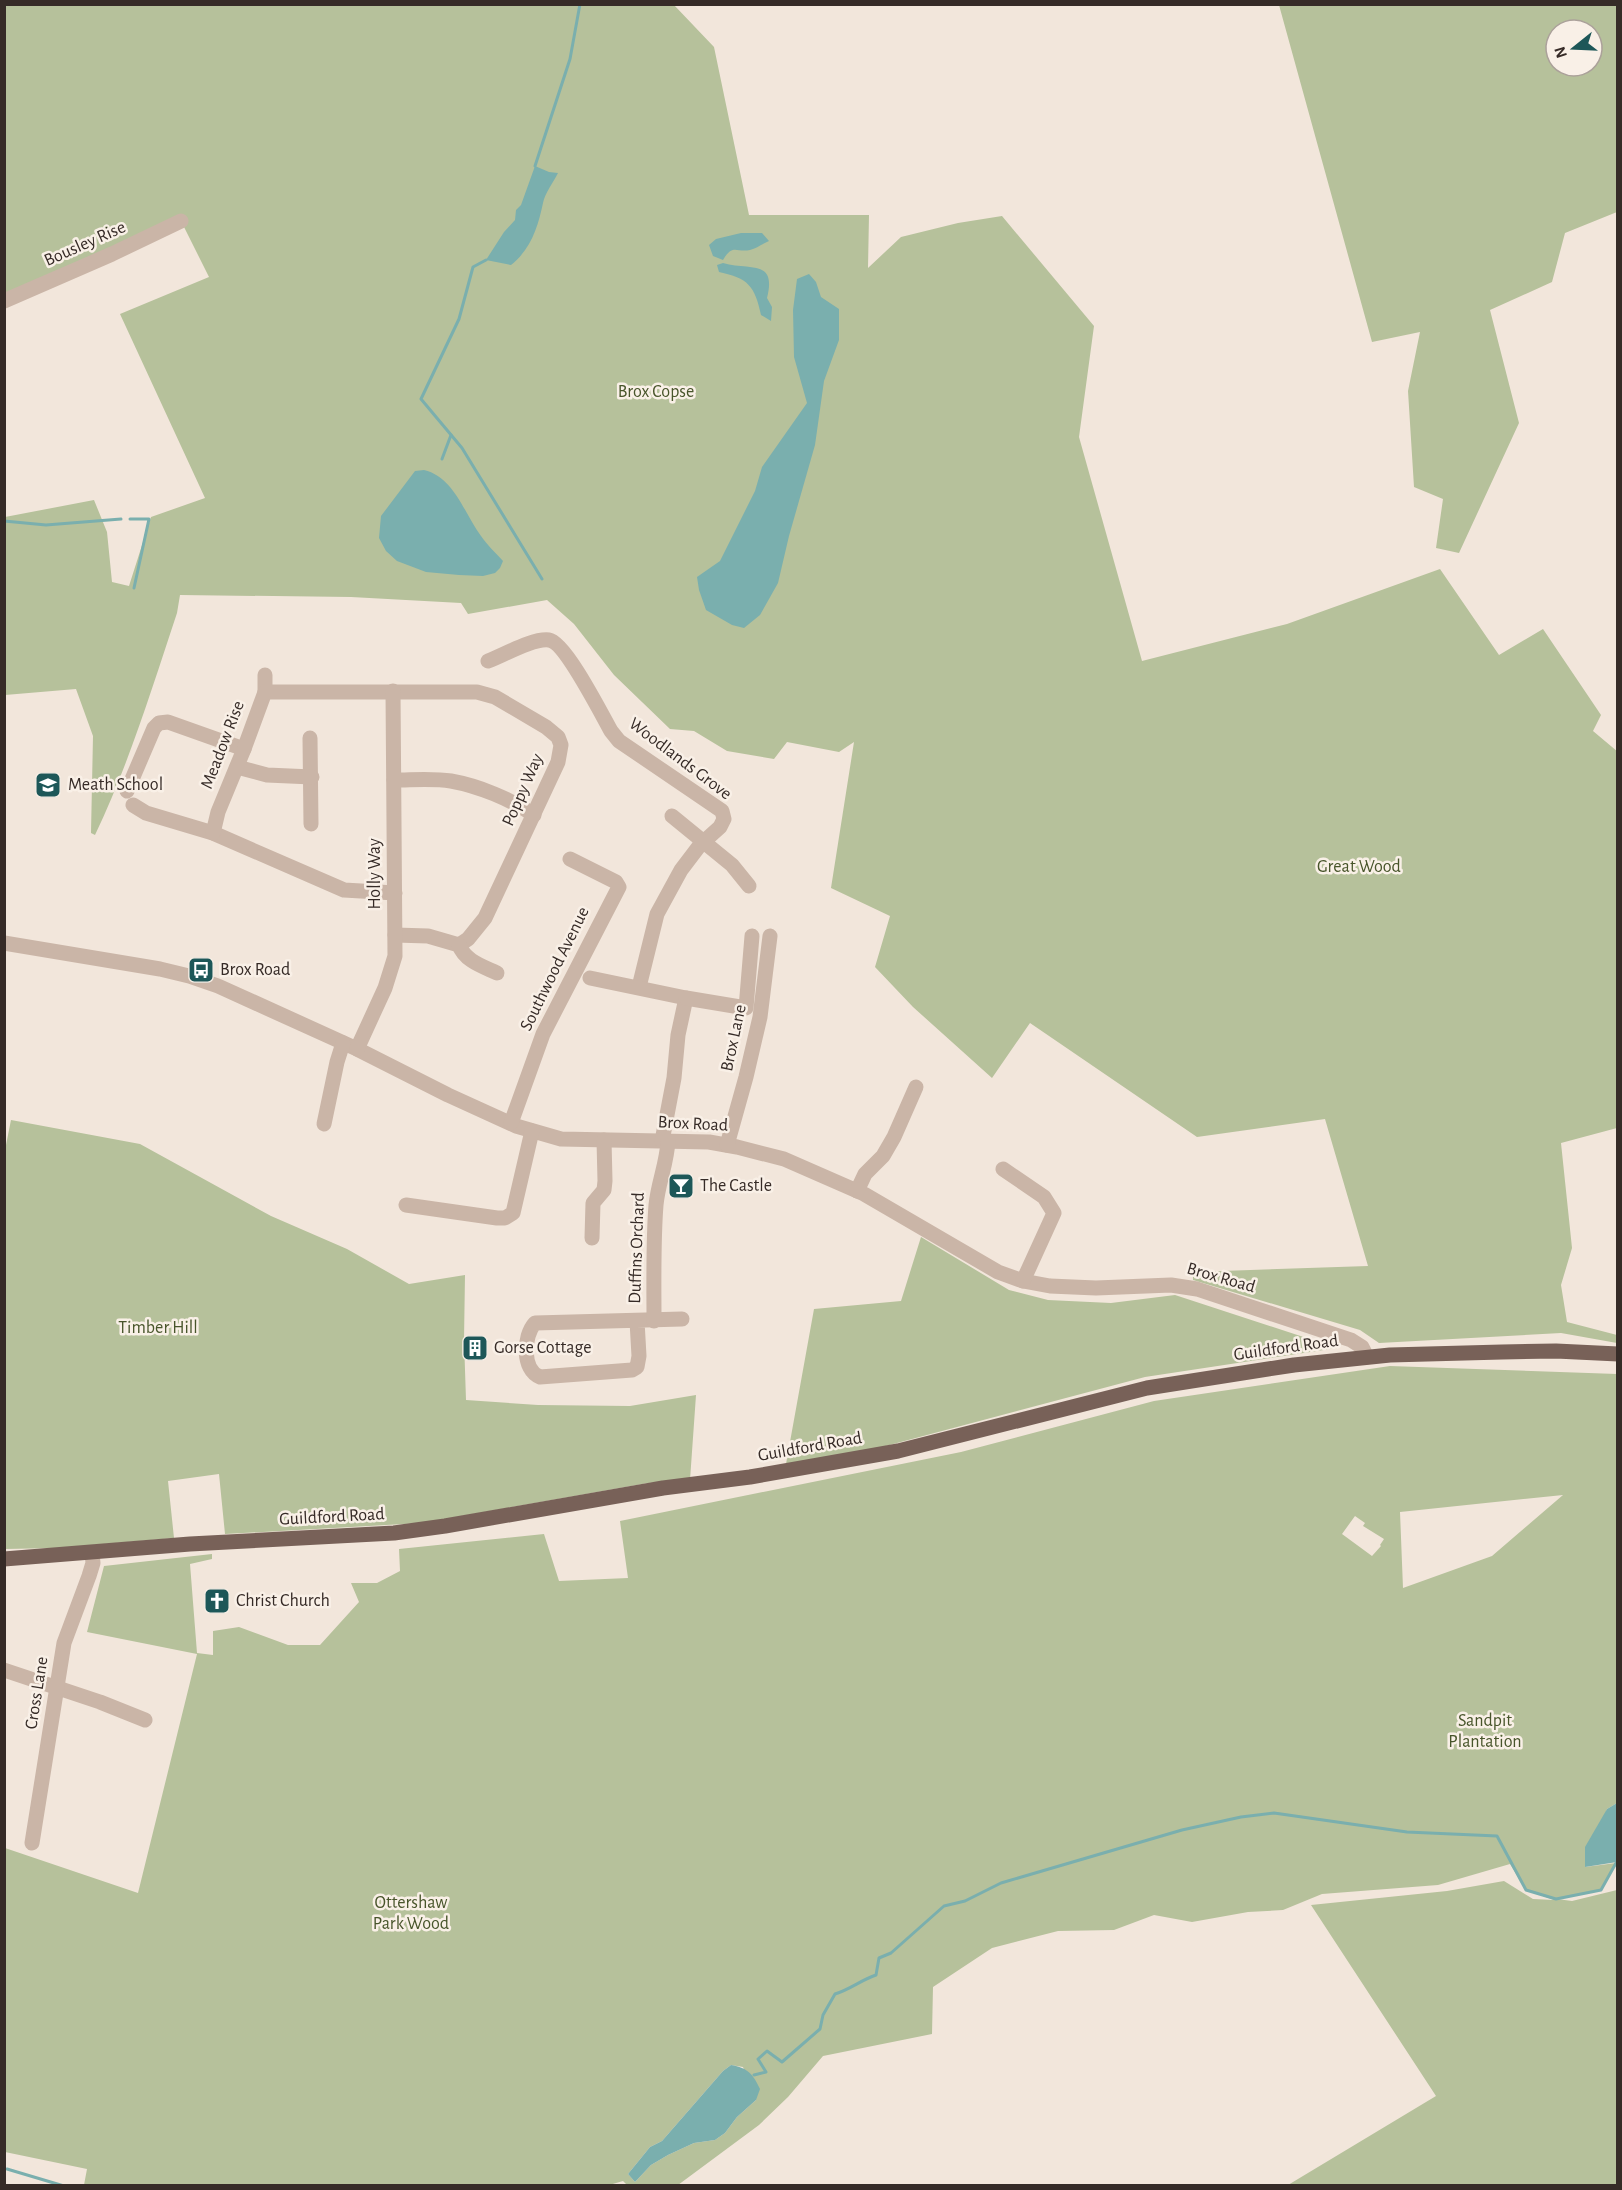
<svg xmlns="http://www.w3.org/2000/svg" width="1622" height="2190" viewBox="0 0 1622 2190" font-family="'Alegreya Sans',sans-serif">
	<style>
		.green { fill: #b6c19b; fill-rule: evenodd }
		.water { fill: #7aafae }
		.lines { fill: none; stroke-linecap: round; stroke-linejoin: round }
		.stream { stroke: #7aafae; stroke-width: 3 }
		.minor { stroke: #cab5a7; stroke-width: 15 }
		.major { stroke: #786158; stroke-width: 15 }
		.labels { text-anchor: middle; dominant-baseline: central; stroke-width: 5; stroke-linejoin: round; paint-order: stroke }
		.street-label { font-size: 18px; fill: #362b27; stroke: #f9f0e7 }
		.park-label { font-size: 18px; fill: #48552b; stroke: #f9f0e7 }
		.poi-label { font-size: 18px; fill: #362b27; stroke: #f9f0e7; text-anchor: start }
	</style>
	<rect width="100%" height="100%" fill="#f2e6db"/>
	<!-- green -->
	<g class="green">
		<path d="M5,5h669l40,42 35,168h120l-1,53 33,-31 57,-14 44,-7 92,110 -15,111 63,224 145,-37 153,-55 59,86 44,-26 58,86 -8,16 25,21 -1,376 -56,15 11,105 -11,37 6,37 50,13v8l-56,-10 -182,10 -19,-13 -167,-50v-8l175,-6 -43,-147 -128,18 -167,-114 -38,55 -79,-71 -38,-40 15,-51 -59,-28 23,-146 -15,10 -52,-10 -13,17 -47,-8 -33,-20 -24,-2 -56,-54 -40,-51 -27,-24 -79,14 -7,-11 -110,-6 -171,-2 -3,18c-25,75 -48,151 -82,222l-4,-2 2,-97 -17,-47 -71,6v-178l89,-17 13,32 5,50 17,4 22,-69 54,-19 -85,-184 89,-37 -28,-56 -176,73z"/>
		<path d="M1279,5h338v207l-52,21 -13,49 -62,28 29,113 -60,130 -23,-5 7,-49 -29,-12 -6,-96 12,-59 -48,10zM1556,30h36v36h-36z"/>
		<polygon points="11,1120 140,1144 271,1216 347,1249 409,1284 465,1275 464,1340 466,1400 538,1405 630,1406 696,1395 690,1480 648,1483 422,1523 225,1534 219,1474 168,1481 174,1538 58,1548 5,1549 4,1155"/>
		<polygon points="921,1237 1009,1290 1048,1300 1111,1303 1175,1295 1337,1348 1145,1377 882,1447 786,1464 814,1309 901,1301"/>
		<path d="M1390,1366l227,8v429l-10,6 -22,58 31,-4 -15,27 -44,9 15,2 45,-11v295h-329l148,-89 -125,-191 136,-14 57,-10 29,18 21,1 -28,-10 -16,-26 -72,21 -116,9 -39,16 -35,2 -56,10 -38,-7 -40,15 -56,1 -66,17 -59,39 -1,47 -109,22 -35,41 -29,28 -81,60h-51l-4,-4 -17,5 -522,-1 3,-16 -82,-17v-304l133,45 59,-239 -110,-22 17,-66 108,-12v5l-22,5 7,89 16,2v-24l26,-4 49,18h32l39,-43 -8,-19h26l23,-12 -1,-22 145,-15 15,47 69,-3 -8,-57 341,-69 193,-51zM1563,1495l-71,61 -89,32 -3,-76zM1355,1516l10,7 -2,3 21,13 -4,6 1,1 -9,10 -30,-22zM731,2065l12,2 13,33 -19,17 -12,16 -10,7 -21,3 -26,12 -17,10 -16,17 -7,-8 22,-27 12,-6 61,-70z"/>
	</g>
	<!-- water -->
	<g class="water">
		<path d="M535,166l14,6 9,1c-5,10 -13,20 -15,30 -5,24 -12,46 -32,62l-25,-5 18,-28 11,-12 1,-10 5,-5z"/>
		<path d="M741,233h21l7,8c-7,3 -12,7 -19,9 -14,3 -17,-7 -27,10l-10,-4 -4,-11 7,-6z"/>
		<path d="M723,263c26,8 54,-5 44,35l5,9 -1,14 -10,-6c-6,-29 -13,-37 -42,-43l-2,-7z"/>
		<polygon points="809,274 816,282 821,297 839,309 839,340 824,381 815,445 789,536 778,583 760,615 744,628 732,625 706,610 699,590 697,577 720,561 755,491 762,467 807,403 794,357 793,310 797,279"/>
		<path d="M424,470c30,7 40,43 57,66 6,9 15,17 22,25l-3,7 -5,5 -12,3 -24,-1 -33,-3 -29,-11 -11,-10 -7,-13 2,-22 34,-45z"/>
		<polygon points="1617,1803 1617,1862 1585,1867 1585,1847 1607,1809"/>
		<path d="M731,2065c17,3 22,9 29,24l-4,11 -19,17 -12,16 -10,7 -21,3 -26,12 -17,10 -16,17 -7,-8 22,-27 12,-6 61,-70z"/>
	</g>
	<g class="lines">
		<!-- stream -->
		<g class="stream">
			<polyline points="535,166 570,59 580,4"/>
			<polyline points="486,260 473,267 459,319 421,399 462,448 542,579"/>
			<polyline points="442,459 451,435"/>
			<polyline points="130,519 149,519 134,588"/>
			<polyline points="4,521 46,525 121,519"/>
			<path d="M754,2075l12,-3 -8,-13 9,-8 15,11 38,-33 3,-14 12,-21c16,-5 26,-14 41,-19l3,-17 12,-5 53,-47 21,-5 36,-18 181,-53 59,-13 33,-4 133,19 90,4 29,54 30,9 45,-9 15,-27"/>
			<polyline points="7,2169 64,2186"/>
		</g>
		<!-- minor -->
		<g class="minor">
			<polyline points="4,301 112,254 181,221"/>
			<path d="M488,661c16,-6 45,-23 61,-21 16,2 53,75 62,91l8,10 103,70 2,8 -4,8 -20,18 -19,25 -24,44 -18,73"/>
			<polyline points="265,692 265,675"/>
			<polyline points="310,738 311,824"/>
			<polyline points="237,767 267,775 312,777"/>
			<path d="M394,780c18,0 39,-2 57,1 28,5 59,18 83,34"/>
			<polyline points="127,791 154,728 159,723 168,722 244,749"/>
			<polyline points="133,805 146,813 213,833 344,890 395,893"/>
			<polyline points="672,816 732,865 749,886"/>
			<polyline points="213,833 218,812 244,749 265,692 477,692 495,697 546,727 558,737 561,745 558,762 485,918 468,939 459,945 428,936 395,935"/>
			<polyline points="4,943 160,969 189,976 218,986 357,1049 448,1095 516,1126 561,1139 709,1142 737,1147 784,1159 864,1194 998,1272 1023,1281 1050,1286 1096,1288 1171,1285 1197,1289 1351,1340 1362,1347 1367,1357"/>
			<path d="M459,945c6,16 23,21 38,28"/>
			<polyline points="590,978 686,998 678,1035 674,1078 662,1141"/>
			<polyline points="686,998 746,1008 752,936"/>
			<polyline points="357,1049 385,988 395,956 393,691"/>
			<polyline points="511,1123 543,1034 619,887 616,882 570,859"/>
			<polyline points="324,1124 337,1062 343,1043"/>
			<polyline points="727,1145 746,1077 760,1017 770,936"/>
			<polyline points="1003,1169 1044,1197 1054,1213 1023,1281"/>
			<polyline points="857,1191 865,1174 883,1156 894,1137 916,1087"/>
			<polyline points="406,1205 497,1218 505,1218 513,1213 532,1131"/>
			<polyline points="592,1238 593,1203 604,1190 605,1181 604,1140"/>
			<path d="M637,1321l2,35 -2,11 -5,3 -92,7c-18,-7 -17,-41 -5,-54l147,-4"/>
			<path d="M654,1321c0,-38 -1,-78 2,-116 2,-22 11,-42 12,-64"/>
			<polyline points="4,1670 100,1702 145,1720"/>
			<polyline points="32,1843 64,1643 89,1576 93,1563 92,1553"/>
		</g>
		<!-- major -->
		<polyline class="major" points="4,1559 190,1544 394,1533 445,1526 663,1488 750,1477 898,1451 1147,1388 1294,1365 1390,1355 1502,1352 1556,1351 1618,1354"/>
	</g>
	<!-- icons -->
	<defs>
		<g id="school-square" transform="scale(1.35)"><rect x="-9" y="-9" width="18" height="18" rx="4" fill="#1d5758" stroke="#f9f0e7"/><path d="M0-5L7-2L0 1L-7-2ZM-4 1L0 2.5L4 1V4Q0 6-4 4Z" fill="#fff"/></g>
		<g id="bus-square" transform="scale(1.35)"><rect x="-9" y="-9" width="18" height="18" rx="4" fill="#1d5758" stroke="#f9f0e7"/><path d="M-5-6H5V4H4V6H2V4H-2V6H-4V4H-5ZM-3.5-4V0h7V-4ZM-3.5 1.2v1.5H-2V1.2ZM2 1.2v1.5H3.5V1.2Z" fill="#fff"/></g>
		<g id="bar-square" transform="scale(1.35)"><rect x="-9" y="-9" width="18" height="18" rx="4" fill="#1d5758" stroke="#f9f0e7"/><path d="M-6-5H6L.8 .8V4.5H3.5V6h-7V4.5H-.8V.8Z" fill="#fff"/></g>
		<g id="building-square" transform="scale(1.35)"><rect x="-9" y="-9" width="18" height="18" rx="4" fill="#1d5758" stroke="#f9f0e7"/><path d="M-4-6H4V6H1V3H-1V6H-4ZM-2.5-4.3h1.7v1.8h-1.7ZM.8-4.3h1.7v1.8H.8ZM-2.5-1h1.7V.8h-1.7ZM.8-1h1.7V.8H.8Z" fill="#fff"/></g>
		<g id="church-square" transform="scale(1.35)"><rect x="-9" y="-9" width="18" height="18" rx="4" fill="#1d5758" stroke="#f9f0e7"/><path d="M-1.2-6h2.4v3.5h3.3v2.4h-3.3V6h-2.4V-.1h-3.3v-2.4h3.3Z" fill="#fff"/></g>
	</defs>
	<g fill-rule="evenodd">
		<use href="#school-square" x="48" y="785"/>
		<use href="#bus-square" x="201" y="970"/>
		<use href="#bar-square" x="681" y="1186"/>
		<use href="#building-square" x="475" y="1348"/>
		<use href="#church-square" x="217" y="1601"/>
	</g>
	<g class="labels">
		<!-- street labels -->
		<g class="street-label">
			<text transform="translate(85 244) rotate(-24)">Bousley Rise</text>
			<text transform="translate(223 745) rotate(-69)">Meadow Rise</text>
			<text transform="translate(680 759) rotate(37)">Woodlands Grove</text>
			<text transform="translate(523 790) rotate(-66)">Poppy Way</text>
			<text transform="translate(375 874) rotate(-90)">Holly Way</text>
			<text transform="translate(555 969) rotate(-64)">Southwood Avenue</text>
			<text transform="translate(734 1038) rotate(-78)">Brox Lane</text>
			<text transform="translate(693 1124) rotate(3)">Brox Road</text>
			<text transform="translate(637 1248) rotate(-88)">Duffins Orchard</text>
			<text transform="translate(1221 1278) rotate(16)">Brox Road</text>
			<text transform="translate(1286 1348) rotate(-8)">Guildford Road</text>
			<text transform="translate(810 1447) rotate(-10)">Guildford Road</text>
			<text transform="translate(332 1517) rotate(-3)">Guildford Road</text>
			<text transform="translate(37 1693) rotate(-81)">Cross Lane</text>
		</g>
		<!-- park labels -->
		<g class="park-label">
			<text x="656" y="392">Brox Copse</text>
			<text x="1359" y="867">Great Wood</text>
			<text x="158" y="1328">Timber Hill</text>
			<text x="1485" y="1721">Sandpit<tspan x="1485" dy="21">Plantation</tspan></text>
			<text x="411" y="1903">Ottershaw<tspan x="411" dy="21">Park Wood</tspan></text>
		</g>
		<!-- poi labels -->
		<g class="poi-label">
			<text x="68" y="785">Meath School</text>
			<text x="220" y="970">Brox Road</text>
			<text x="700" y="1186">The Castle</text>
			<text x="494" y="1348">Gorse Cottage</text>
			<text x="236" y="1601">Christ Church</text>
		</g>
	</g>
	<!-- border -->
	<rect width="1622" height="2190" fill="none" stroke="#362b27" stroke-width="12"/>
	<!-- north arrow -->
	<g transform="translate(1574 48) rotate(252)"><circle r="28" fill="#f9f0e7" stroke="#aba19a" stroke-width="1.5"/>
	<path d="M0-4.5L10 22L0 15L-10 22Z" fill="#1d5758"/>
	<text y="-9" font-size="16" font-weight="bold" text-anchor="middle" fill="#362b27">N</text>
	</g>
</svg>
